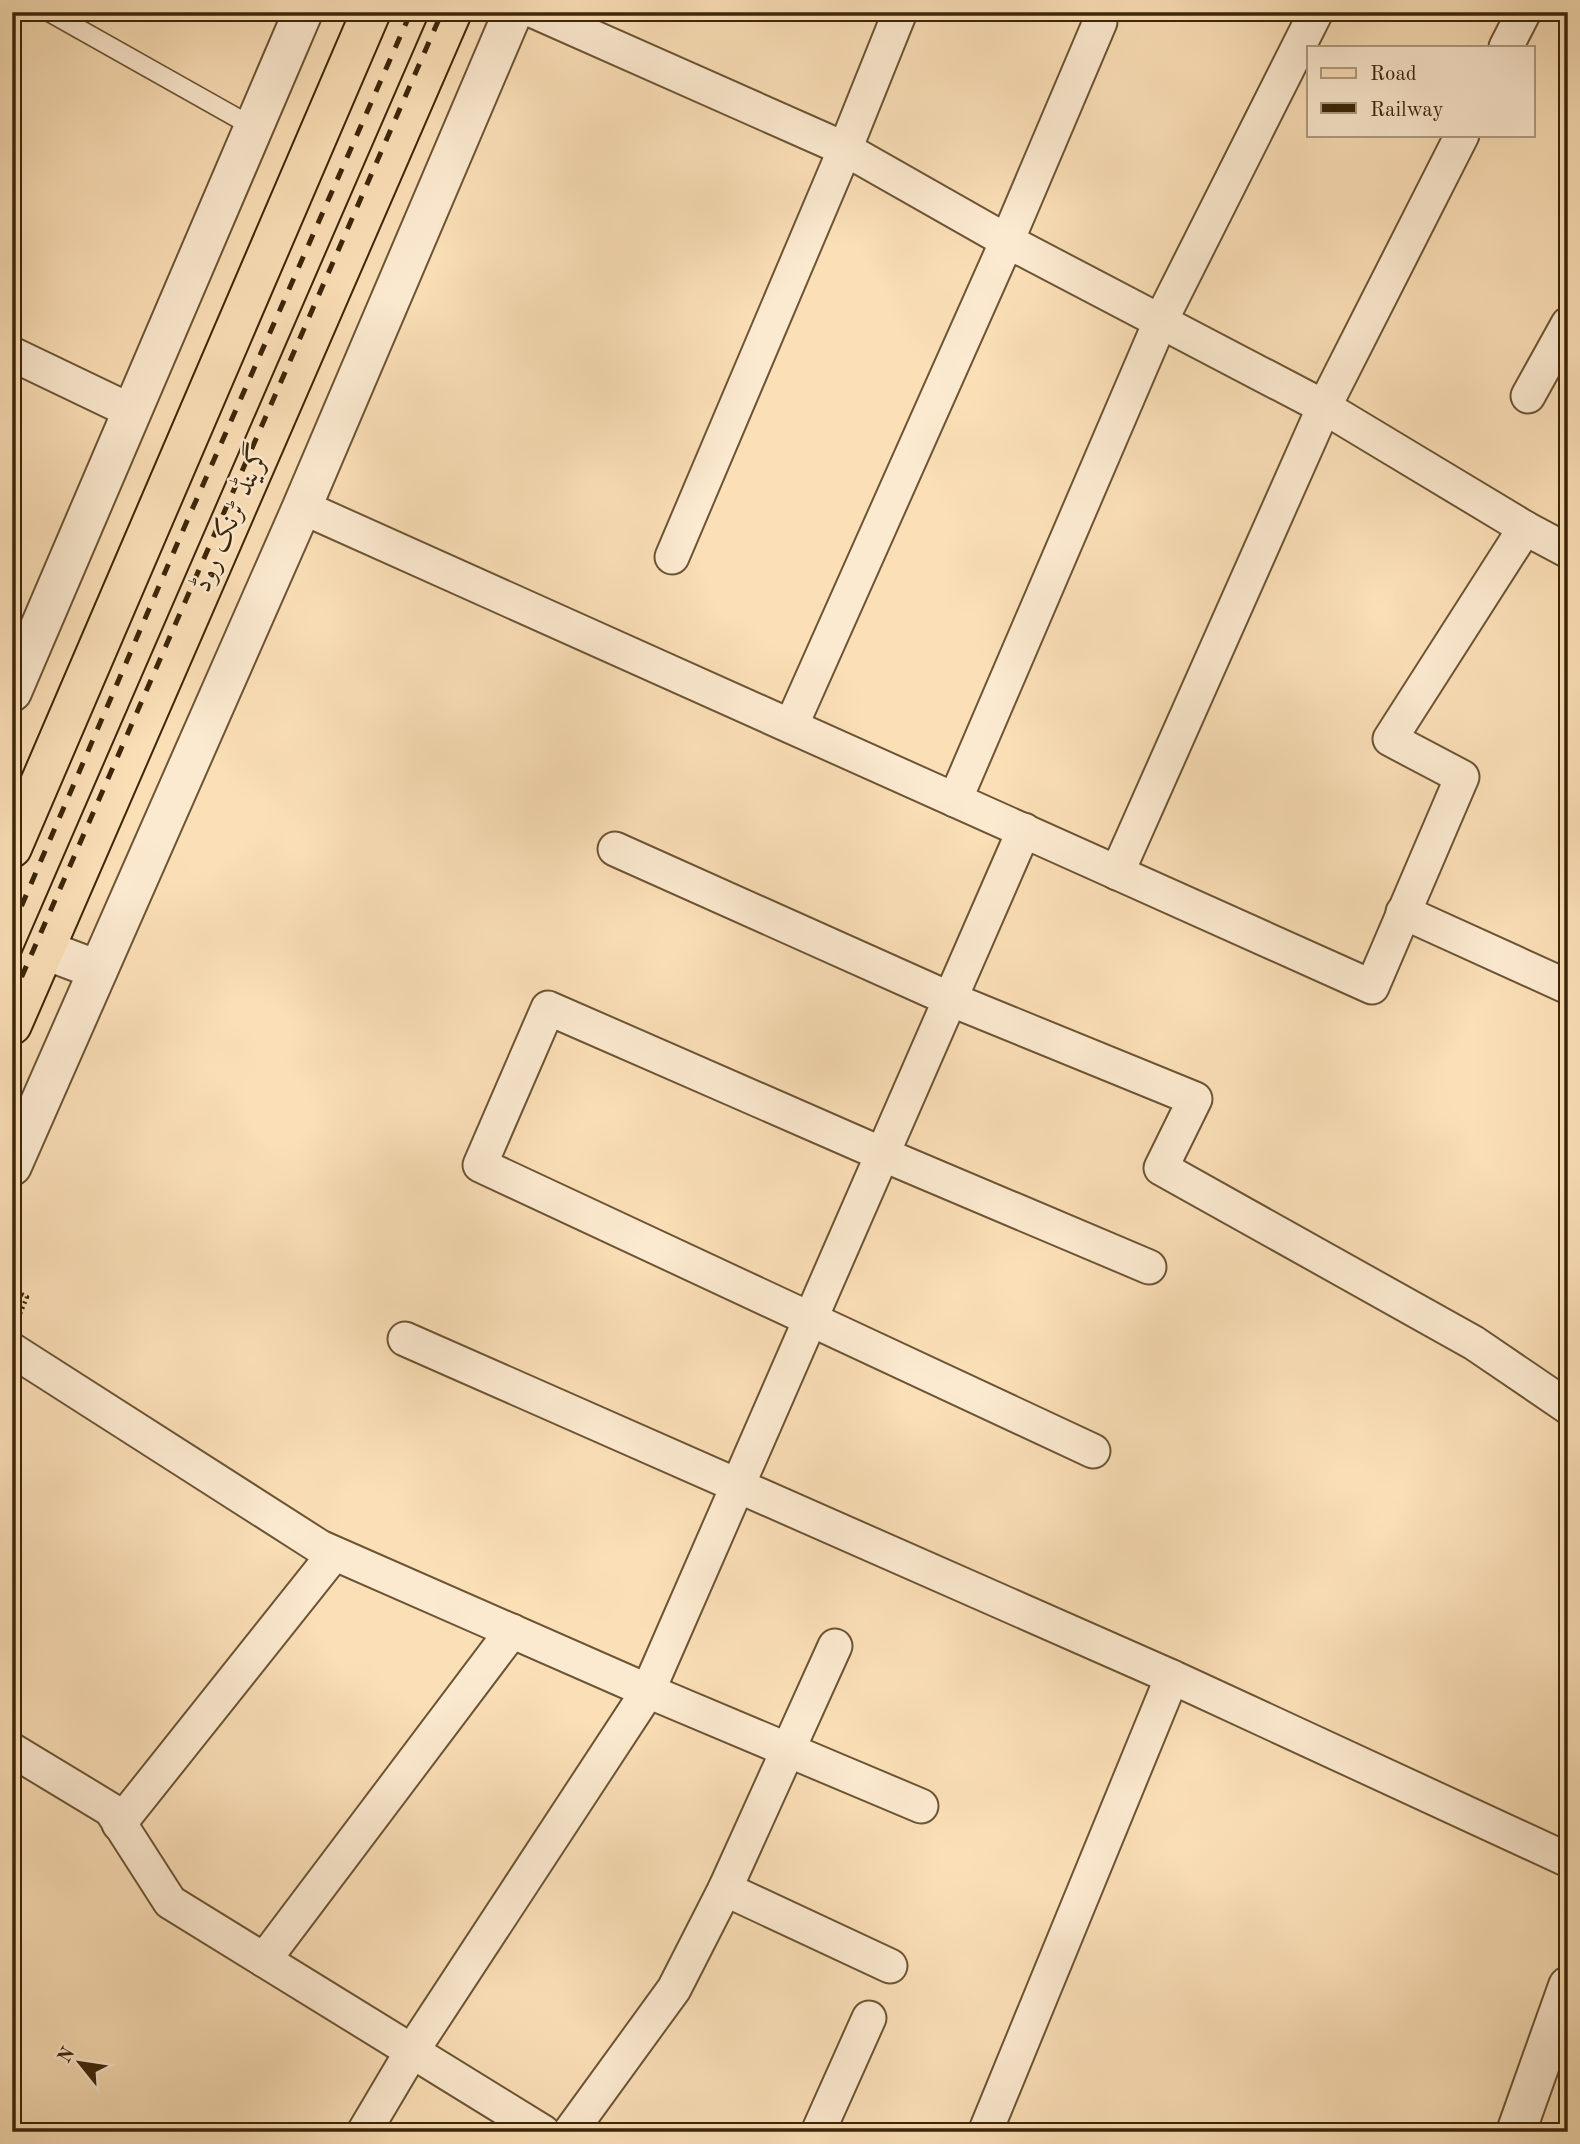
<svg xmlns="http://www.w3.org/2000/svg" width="1580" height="2144" viewBox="0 0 1580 2144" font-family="'Old Standard TT',Amiri,serif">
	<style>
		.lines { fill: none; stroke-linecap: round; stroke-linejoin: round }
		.service-casing { stroke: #6c5434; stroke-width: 21 }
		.minor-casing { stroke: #6c5434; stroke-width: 37 }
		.tertiary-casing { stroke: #6c5434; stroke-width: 42 }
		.primary-casing { stroke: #3c2609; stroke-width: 42 }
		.path { stroke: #3c2609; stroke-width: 4.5; stroke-dasharray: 2 3.5; stroke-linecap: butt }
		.service { stroke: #fcead0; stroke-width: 18 }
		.minor { stroke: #fcead0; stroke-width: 33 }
		.tertiary { stroke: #fcead0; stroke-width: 38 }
		.primary { stroke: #fbdfb7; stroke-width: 38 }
		.rail { stroke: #3c2609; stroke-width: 5; stroke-dasharray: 12 12; stroke-linecap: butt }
		.labels { text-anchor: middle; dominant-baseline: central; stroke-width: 5; stroke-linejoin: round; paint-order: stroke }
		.street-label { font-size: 28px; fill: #3c2609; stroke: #fcead0 }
	</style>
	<rect width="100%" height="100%" fill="#fbdfb7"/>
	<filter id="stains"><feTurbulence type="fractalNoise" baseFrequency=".00286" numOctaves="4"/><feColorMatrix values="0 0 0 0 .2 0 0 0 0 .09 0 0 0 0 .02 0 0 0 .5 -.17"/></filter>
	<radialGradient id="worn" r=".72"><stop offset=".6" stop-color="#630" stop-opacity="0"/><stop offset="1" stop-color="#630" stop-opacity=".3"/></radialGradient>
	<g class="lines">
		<!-- service casing -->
		<g class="service-casing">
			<polyline id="service" points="49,12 255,128"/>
		</g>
		<!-- minor casing -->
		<g class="minor-casing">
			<g id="minor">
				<polyline points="536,12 845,149 1007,241 1324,407 1525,528 1568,551"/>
				<polyline points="1506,47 1524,12"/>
				<polyline points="12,354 133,412"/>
				<polyline points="1528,396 1568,324"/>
				<polyline points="302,507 1372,987 1462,777 1390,739 1525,528"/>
				<polyline points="672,557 845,149 900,12"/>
				<polyline points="791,726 1007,241 1100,22"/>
				<polyline points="955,800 1161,320 1316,12"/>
				<polyline points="615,849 950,999 1195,1099 1161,1168 1474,1343 1568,1407"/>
				<polyline points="1117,873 1324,407 1462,135"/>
				<polyline points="1403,912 1568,987"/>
				<polyline points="405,1339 1172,1677 1568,1860"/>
				<polyline points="12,1350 320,1547 648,1691 1024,830"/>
				<polyline points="1093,1451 480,1165 548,1008 882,1154 1149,1267"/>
				<polyline points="12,1750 111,1810 170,1902 543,2132"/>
				<polyline points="119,1824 334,1554"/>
				<polyline points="725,1889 890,1966"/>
				<polyline points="264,1960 512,1631"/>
				<polyline points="986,2130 1172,1677"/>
				<polyline points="364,2132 412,2051 648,1691 921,1806"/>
				<polyline points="570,2132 674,1989 725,1889 835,1646"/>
				<polyline points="818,2132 869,2018"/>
			</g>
		</g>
		<!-- tertiary casing -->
		<g class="tertiary-casing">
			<g id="tertiary">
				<polyline points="12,692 303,12"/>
				<polyline points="45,950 98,970"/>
				<polyline points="12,1166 302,507 513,12"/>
				<polyline points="1516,2132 1568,1986"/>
			</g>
		</g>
		<!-- primary casing -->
		<g class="primary-casing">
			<g id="primary">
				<polyline points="12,848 371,12"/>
				<polyline points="12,1025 452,12"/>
			</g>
		</g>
		<!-- path -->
		<polyline class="path" points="12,1289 27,1297 19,1316"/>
		<!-- service -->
		<use href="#service" class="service"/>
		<!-- minor -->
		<use href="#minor" class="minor"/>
		<!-- tertiary -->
		<use href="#tertiary" class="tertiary"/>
		<!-- primary -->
		<use href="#primary" class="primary"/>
		<!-- rail -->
		<g class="rail">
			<polyline points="12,928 187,521 411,12"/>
			<polyline points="12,999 442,12"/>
		</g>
	</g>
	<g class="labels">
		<!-- street labels -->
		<g class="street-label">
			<text transform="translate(232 519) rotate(-67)">گرینڈ ٹرنک روڈ</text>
		</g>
	</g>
	<!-- margin -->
	<rect width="1580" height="2144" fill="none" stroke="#fbdfb7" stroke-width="42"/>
	<rect x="14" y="14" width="1552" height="2116" fill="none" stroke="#3c2609" stroke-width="3.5"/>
	<rect x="21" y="21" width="1538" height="2102" fill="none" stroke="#3c2609" stroke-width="2"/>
	<!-- legend -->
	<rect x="1307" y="46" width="228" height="91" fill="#fcead0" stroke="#af9c80" stroke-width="2"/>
	<rect x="1321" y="68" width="35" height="10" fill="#fbdfb7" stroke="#af9c80" stroke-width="2"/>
	<text x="1370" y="80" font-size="21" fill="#3c2609">Road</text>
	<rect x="1321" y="103" width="35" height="10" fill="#3c2609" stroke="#af9c80" stroke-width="2"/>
	<text x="1370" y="116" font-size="21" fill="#3c2609">Railway</text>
	<!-- north arrow -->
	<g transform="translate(80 2063) rotate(300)" stroke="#fcead0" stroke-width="5" paint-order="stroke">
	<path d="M0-5L12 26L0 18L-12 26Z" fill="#3c2609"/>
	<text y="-10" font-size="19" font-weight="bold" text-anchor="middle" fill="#3c2609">N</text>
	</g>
	<rect width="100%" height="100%" filter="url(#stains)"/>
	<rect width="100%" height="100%" fill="url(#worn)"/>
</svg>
